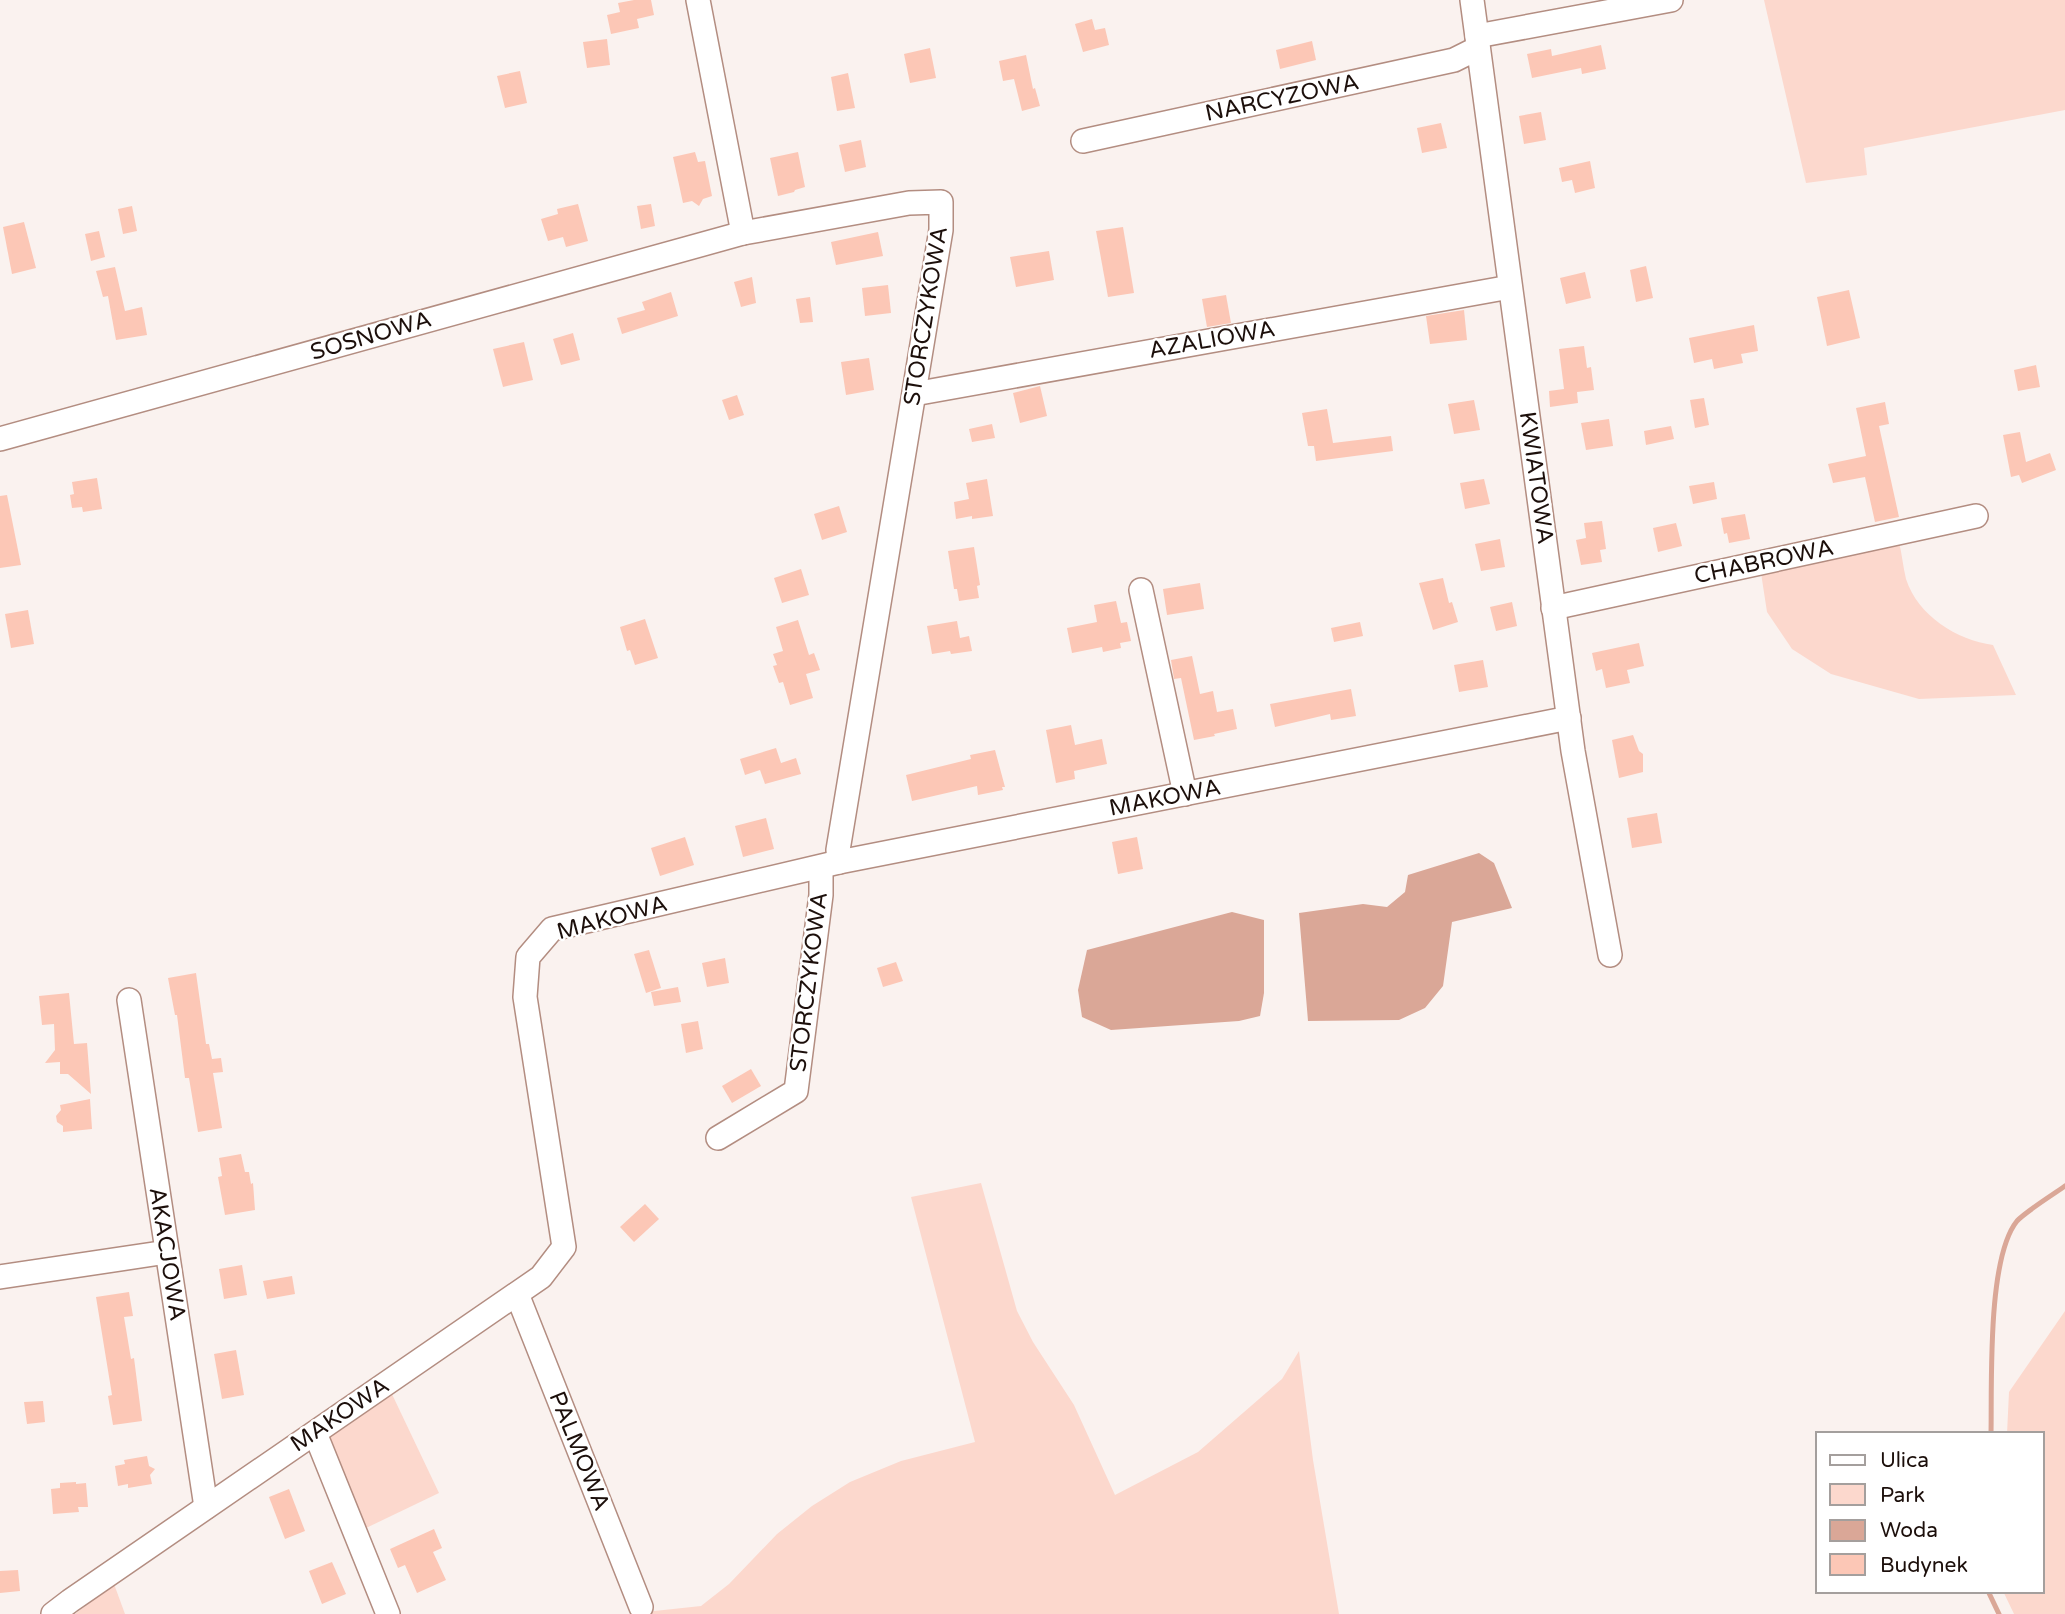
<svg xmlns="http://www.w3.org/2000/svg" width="2065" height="1614" viewBox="0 0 2065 1614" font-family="'Varela Round',sans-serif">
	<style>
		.green { fill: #fcd8cd }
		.water { fill: #daa797 }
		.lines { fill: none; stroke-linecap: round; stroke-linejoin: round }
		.stream { stroke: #daa797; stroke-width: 5 }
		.building { fill: #fcc7b6 }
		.minor-casing { stroke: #b38d81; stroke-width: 26 }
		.minor { stroke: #fff; stroke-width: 23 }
		.labels { text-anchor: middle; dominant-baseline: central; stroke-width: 5; stroke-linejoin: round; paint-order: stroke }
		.street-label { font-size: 23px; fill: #1c0f0b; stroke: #fff }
	</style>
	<rect width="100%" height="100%" fill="#faf2ef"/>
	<!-- green -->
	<g class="green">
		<polygon points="1764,0 2065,0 2065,110 1864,148 1867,175 1806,183"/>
		<path d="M1899,542c3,12 4,25 7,37 12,37 51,61 87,66l23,50 -97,4 -88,-25 -39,-25 -25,-37 -6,-39z"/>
		<polygon points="981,1183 1017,1311 1033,1342 1074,1405 1115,1495 1198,1452 1282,1379 1299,1351 1313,1460 1339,1614 644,1614 645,1612 701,1606 729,1584 777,1534 812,1506 850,1482 901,1461 975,1442 911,1197"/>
		<polygon points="2065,1311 2065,1614 2014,1614 2003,1591 2042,1591 2042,1434 2007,1434 2009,1392"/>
		<polygon points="390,1390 439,1493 364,1529 326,1436"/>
		<polygon points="114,1584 125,1614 75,1614"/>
	</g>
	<!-- water -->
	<g class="water">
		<polygon points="1479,853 1494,863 1512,908 1452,922 1443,986 1425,1008 1399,1020 1308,1021 1299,913 1363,904 1387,907 1405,892 1408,875"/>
		<polygon points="1232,912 1264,920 1264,993 1260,1016 1239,1021 1111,1030 1082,1017 1078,990 1087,950"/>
	</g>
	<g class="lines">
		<!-- stream -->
		<g class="stream">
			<path d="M1991,1434c1,-50 -4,-176 26,-213 8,-9 37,-27 48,-35"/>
			<polyline points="1988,1591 1999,1614"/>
		</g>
	</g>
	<!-- building -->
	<g class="building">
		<polygon points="634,0 651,0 654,15 637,19 639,28 611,34 607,15 620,12 618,3"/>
		<polygon points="1092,19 1095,30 1105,28 1109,45 1083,52 1075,24"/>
		<polygon points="607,39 610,65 587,68 583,42"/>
		<polygon points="1312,41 1316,60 1280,69 1276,50"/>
		<polygon points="1601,45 1606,69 1582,74 1581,68 1532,78 1527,54 1551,49 1552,56"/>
		<polygon points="930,48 936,78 910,83 904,54"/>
		<polygon points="1026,55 1033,89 1035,88 1040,106 1022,111 1014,79 1003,81 999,61"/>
		<polygon points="520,71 527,103 505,108 497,76"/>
		<polygon points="848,73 855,108 837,111 831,77"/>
		<polygon points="1541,112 1546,140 1524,144 1519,116"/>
		<polygon points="1441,123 1447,148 1422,153 1417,128"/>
		<polygon points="861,140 866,167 845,172 839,145"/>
		<polygon points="695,152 698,162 705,161 712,196 703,199 699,206 692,201 683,203 673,157"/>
		<polygon points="798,152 805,187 795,190 794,192 778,196 770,158"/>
		<polygon points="1590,161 1595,188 1575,193 1572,180 1562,182 1559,168"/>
		<polygon points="578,204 588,241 566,247 563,237 548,241 541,219 558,214 557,209"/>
		<polygon points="651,204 655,226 641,229 637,206"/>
		<polygon points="132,206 137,231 123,234 118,209"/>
		<polygon points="24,222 36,268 12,274 3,227"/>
		<polygon points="1123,227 1134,293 1108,297 1096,231"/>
		<polygon points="99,231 105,257 91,261 85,234"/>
		<polygon points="878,232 883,256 836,265 831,242"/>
		<polygon points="1049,251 1054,280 1016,287 1010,257"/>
		<polygon points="1646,266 1653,298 1636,302 1630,270"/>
		<polygon points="115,267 125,311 142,307 147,335 116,340 108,296 103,297 96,271"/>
		<polygon points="1585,272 1591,298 1566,304 1560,278"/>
		<polygon points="752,277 756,303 741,307 734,282"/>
		<polygon points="888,285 891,313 865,316 862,288"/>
		<polygon points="1849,290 1860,338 1827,346 1817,297"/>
		<polygon points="671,292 678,316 622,334 617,318 645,310 642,302"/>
		<polygon points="1226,295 1231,323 1207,327 1202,299"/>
		<polygon points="810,297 813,322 800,323 796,299"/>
		<polygon points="1464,310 1467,340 1430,344 1426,316"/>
		<polygon points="1754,325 1758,351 1741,354 1743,363 1714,369 1712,359 1694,363 1689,338"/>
		<polygon points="573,333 580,360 561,365 553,339"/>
		<polygon points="524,342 533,380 503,387 493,349"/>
		<polygon points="1584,346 1587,368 1591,367 1594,390 1577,392 1578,403 1550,407 1549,391 1564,389 1559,349"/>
		<polygon points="869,358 874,390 846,395 841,362"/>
		<polygon points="2036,365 2040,387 2018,391 2014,370"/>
		<polygon points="1040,386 1047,416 1020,423 1013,393"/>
		<polygon points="737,395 744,415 729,420 722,400"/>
		<polygon points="1704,398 1709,425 1695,428 1690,400"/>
		<polygon points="1474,400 1480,430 1454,434 1448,404"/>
		<polygon points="1885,402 1889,424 1879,426 1899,517 1875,522 1865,477 1833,483 1828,464 1866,456 1856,408"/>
		<polygon points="1327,409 1333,443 1391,436 1393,451 1316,461 1314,446 1308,446 1302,413"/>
		<polygon points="1609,419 1613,446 1586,450 1581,423"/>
		<polygon points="992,424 995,438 972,442 969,429"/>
		<polygon points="1671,426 1674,439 1646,445 1644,431"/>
		<polygon points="2020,432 2026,462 2050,453 2056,470 2022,483 2019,475 2011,477 2003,435"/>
		<polygon points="97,478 102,509 83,512 82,507 72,508 70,495 74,494 72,482"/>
		<polygon points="987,479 993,516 972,519 972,516 956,519 954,502 969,499 966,483"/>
		<polygon points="1484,479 1490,504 1465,509 1460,483"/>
		<polygon points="1714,482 1717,499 1693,504 1689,486"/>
		<polygon points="7,495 21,565 0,568 0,496"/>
		<polygon points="839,506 847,532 822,540 814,514"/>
		<polygon points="1745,514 1750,539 1729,543 1727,533 1724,534 1721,518"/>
		<polygon points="1602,521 1606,549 1600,550 1602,562 1581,565 1576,540 1586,538 1584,523"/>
		<polygon points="1676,523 1682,546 1658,552 1653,528"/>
		<polygon points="1500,539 1505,567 1481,571 1475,544"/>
		<polygon points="974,547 980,585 977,586 979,598 959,601 957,589 954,589 948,551"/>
		<polygon points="801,569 809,595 782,603 774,578"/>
		<polygon points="1443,578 1449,603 1452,602 1458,622 1433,630 1419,583"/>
		<polygon points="1200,583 1204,609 1167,615 1163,589"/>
		<polygon points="1116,601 1121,623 1127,622 1131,641 1120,643 1121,648 1103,652 1102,647 1072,653 1067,628 1097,622 1094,605"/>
		<polygon points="1512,602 1517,626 1496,631 1490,607"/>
		<polygon points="28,610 34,644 11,648 5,614"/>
		<polygon points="645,619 658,658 635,665 630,650 627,651 620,627"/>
		<polygon points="798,620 809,655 814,653 820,670 806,674 813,698 790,705 783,682 779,683 773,666 777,665 773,654 783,651 776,627"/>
		<polygon points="957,621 960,638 969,636 972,651 951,654 950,651 932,654 927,626"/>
		<polygon points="1360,622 1363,636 1334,642 1331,628"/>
		<polygon points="1639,643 1644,666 1627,670 1630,683 1606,688 1602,669 1596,671 1592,653"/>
		<polygon points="1192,656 1200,694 1213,691 1217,712 1233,709 1237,729 1214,734 1215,736 1194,740 1181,678 1174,679 1171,660"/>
		<polygon points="1483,660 1488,687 1459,692 1454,665"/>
		<polygon points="1351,689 1356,716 1331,720 1330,714 1275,727 1270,704"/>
		<polygon points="1071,725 1075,745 1102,739 1107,764 1074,771 1075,779 1056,783 1046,730"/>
		<polygon points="1633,735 1639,751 1643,754 1643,772 1619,778 1612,740"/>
		<polygon points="776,748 781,763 796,758 801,774 765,784 760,770 745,775 740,759"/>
		<polygon points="995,750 1005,787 1002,787 1003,790 978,795 977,786 912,801 906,775 971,759 970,755"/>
		<polygon points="1657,813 1662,843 1632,848 1627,818"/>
		<polygon points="766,818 774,849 743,857 735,826"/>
		<polygon points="685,837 694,865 660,876 651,848"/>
		<polygon points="1137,837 1143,869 1118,874 1112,842"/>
		<polygon points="649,950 661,988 646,993 634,954"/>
		<polygon points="725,958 729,983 707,987 702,963"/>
		<polygon points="896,962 903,981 883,987 877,968"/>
		<polygon points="196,973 206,1044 209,1044 212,1059 221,1058 223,1072 213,1073 222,1128 198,1132 189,1078 185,1078 177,1015 175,1015 168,978"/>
		<polygon points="678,987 681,1002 654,1006 651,992"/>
		<polygon points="69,993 74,1044 87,1043 91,1094 68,1074 60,1074 60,1062 45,1063 55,1050 54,1024 42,1025 39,996"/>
		<polygon points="698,1021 703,1049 686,1053 681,1024"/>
		<polygon points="751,1069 761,1086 732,1103 722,1086"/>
		<polygon points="90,1099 92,1129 63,1132 63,1126 57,1122 56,1116 61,1110 60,1105"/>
		<polygon points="241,1154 245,1172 249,1172 251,1184 253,1183 255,1210 225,1215 218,1177 222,1176 219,1158"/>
		<polygon points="645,1204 659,1219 634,1242 620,1227"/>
		<polygon points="242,1265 247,1295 224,1299 219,1269"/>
		<polygon points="292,1276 295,1294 267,1299 263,1281"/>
		<polygon points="129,1292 133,1316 124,1317 131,1359 134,1358 142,1421 113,1425 108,1396 112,1395 96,1297"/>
		<polygon points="236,1350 244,1395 222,1399 214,1354"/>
		<polygon points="43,1401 45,1422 27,1424 24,1402"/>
		<polygon points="147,1456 149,1466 155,1469 150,1475 152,1484 128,1488 128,1484 118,1486 115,1466 125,1464 124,1460"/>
		<polygon points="76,1482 76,1484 86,1483 88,1507 78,1507 79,1512 53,1514 51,1489 60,1488 60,1483"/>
		<polygon points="289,1489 305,1531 285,1539 269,1497"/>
		<polygon points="434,1529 442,1548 433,1552 446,1580 417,1593 405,1565 398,1568 390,1549"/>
		<polygon points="332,1562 346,1594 322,1604 309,1571"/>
		<polygon points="18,1570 20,1591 0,1593 0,1571"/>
	</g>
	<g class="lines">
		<!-- minor casing -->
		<g class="minor-casing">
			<g id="minor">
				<polyline points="698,0 743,233"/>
				<polyline points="1472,0 1573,751 1610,955"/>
				<polyline points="1477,36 1671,0"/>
				<polyline points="1083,141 1454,60 1478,48"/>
				<polyline points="914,394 1510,287"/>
				<polyline points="0,439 743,233 909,203 941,202 941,230 838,850 839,862"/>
				<polyline points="1141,590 1185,794"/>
				<polyline points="1553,608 1976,516"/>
				<polyline points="129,1000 206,1507"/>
				<polyline points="718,1138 796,1091 821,895 821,867"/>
				<polyline points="0,1277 167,1252"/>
				<polyline points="517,1294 641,1607"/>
				<polyline points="315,1433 388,1614"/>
				<polyline points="53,1614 70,1601 541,1277 564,1247 525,997 528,957 552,929 839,862 1569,718"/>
			</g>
		</g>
		<!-- minor -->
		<use href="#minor" class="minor"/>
	</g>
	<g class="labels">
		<!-- street labels -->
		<g class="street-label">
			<text transform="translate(1282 98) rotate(-12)">NARCYZOWA</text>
			<text transform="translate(926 316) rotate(-81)">STORCZYKOWA</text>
			<text transform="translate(371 336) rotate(-16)">SOSNOWA</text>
			<text transform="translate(1212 340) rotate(-10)">AZALIOWA</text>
			<text transform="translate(1536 478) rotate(82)">KWIATOWA</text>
			<text transform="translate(1764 562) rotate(-12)">CHABROWA</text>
			<text transform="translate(1165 798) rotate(-11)">MAKOWA</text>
			<text transform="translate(612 918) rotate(-15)">MAKOWA</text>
			<text transform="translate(809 982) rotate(-83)">STORCZYKOWA</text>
			<text transform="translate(167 1254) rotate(81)">AKACJOWA</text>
			<text transform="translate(340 1415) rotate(-34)">MAKOWA</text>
			<text transform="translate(579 1451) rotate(68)">PALMOWA</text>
		</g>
	</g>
	<!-- legend -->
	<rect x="1816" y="1432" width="228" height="161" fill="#ffffff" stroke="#a49f9d" stroke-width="2"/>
	<rect x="1830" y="1455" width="35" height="10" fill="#ffffff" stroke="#a49f9d" stroke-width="2"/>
	<text x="1880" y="1467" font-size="21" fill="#1c0f0b">Ulica</text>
	<rect x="1830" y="1484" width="35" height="21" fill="#fcd8cd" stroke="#a49f9d" stroke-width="2"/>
	<text x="1880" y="1502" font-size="21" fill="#1c0f0b">Park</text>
	<rect x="1830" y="1520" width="35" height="21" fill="#daa797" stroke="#a49f9d" stroke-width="2"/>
	<text x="1880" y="1537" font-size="21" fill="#1c0f0b">Woda</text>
	<rect x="1830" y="1554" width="35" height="21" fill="#fcc7b6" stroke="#a49f9d" stroke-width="2"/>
	<text x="1880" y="1572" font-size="21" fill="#1c0f0b">Budynek</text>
</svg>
